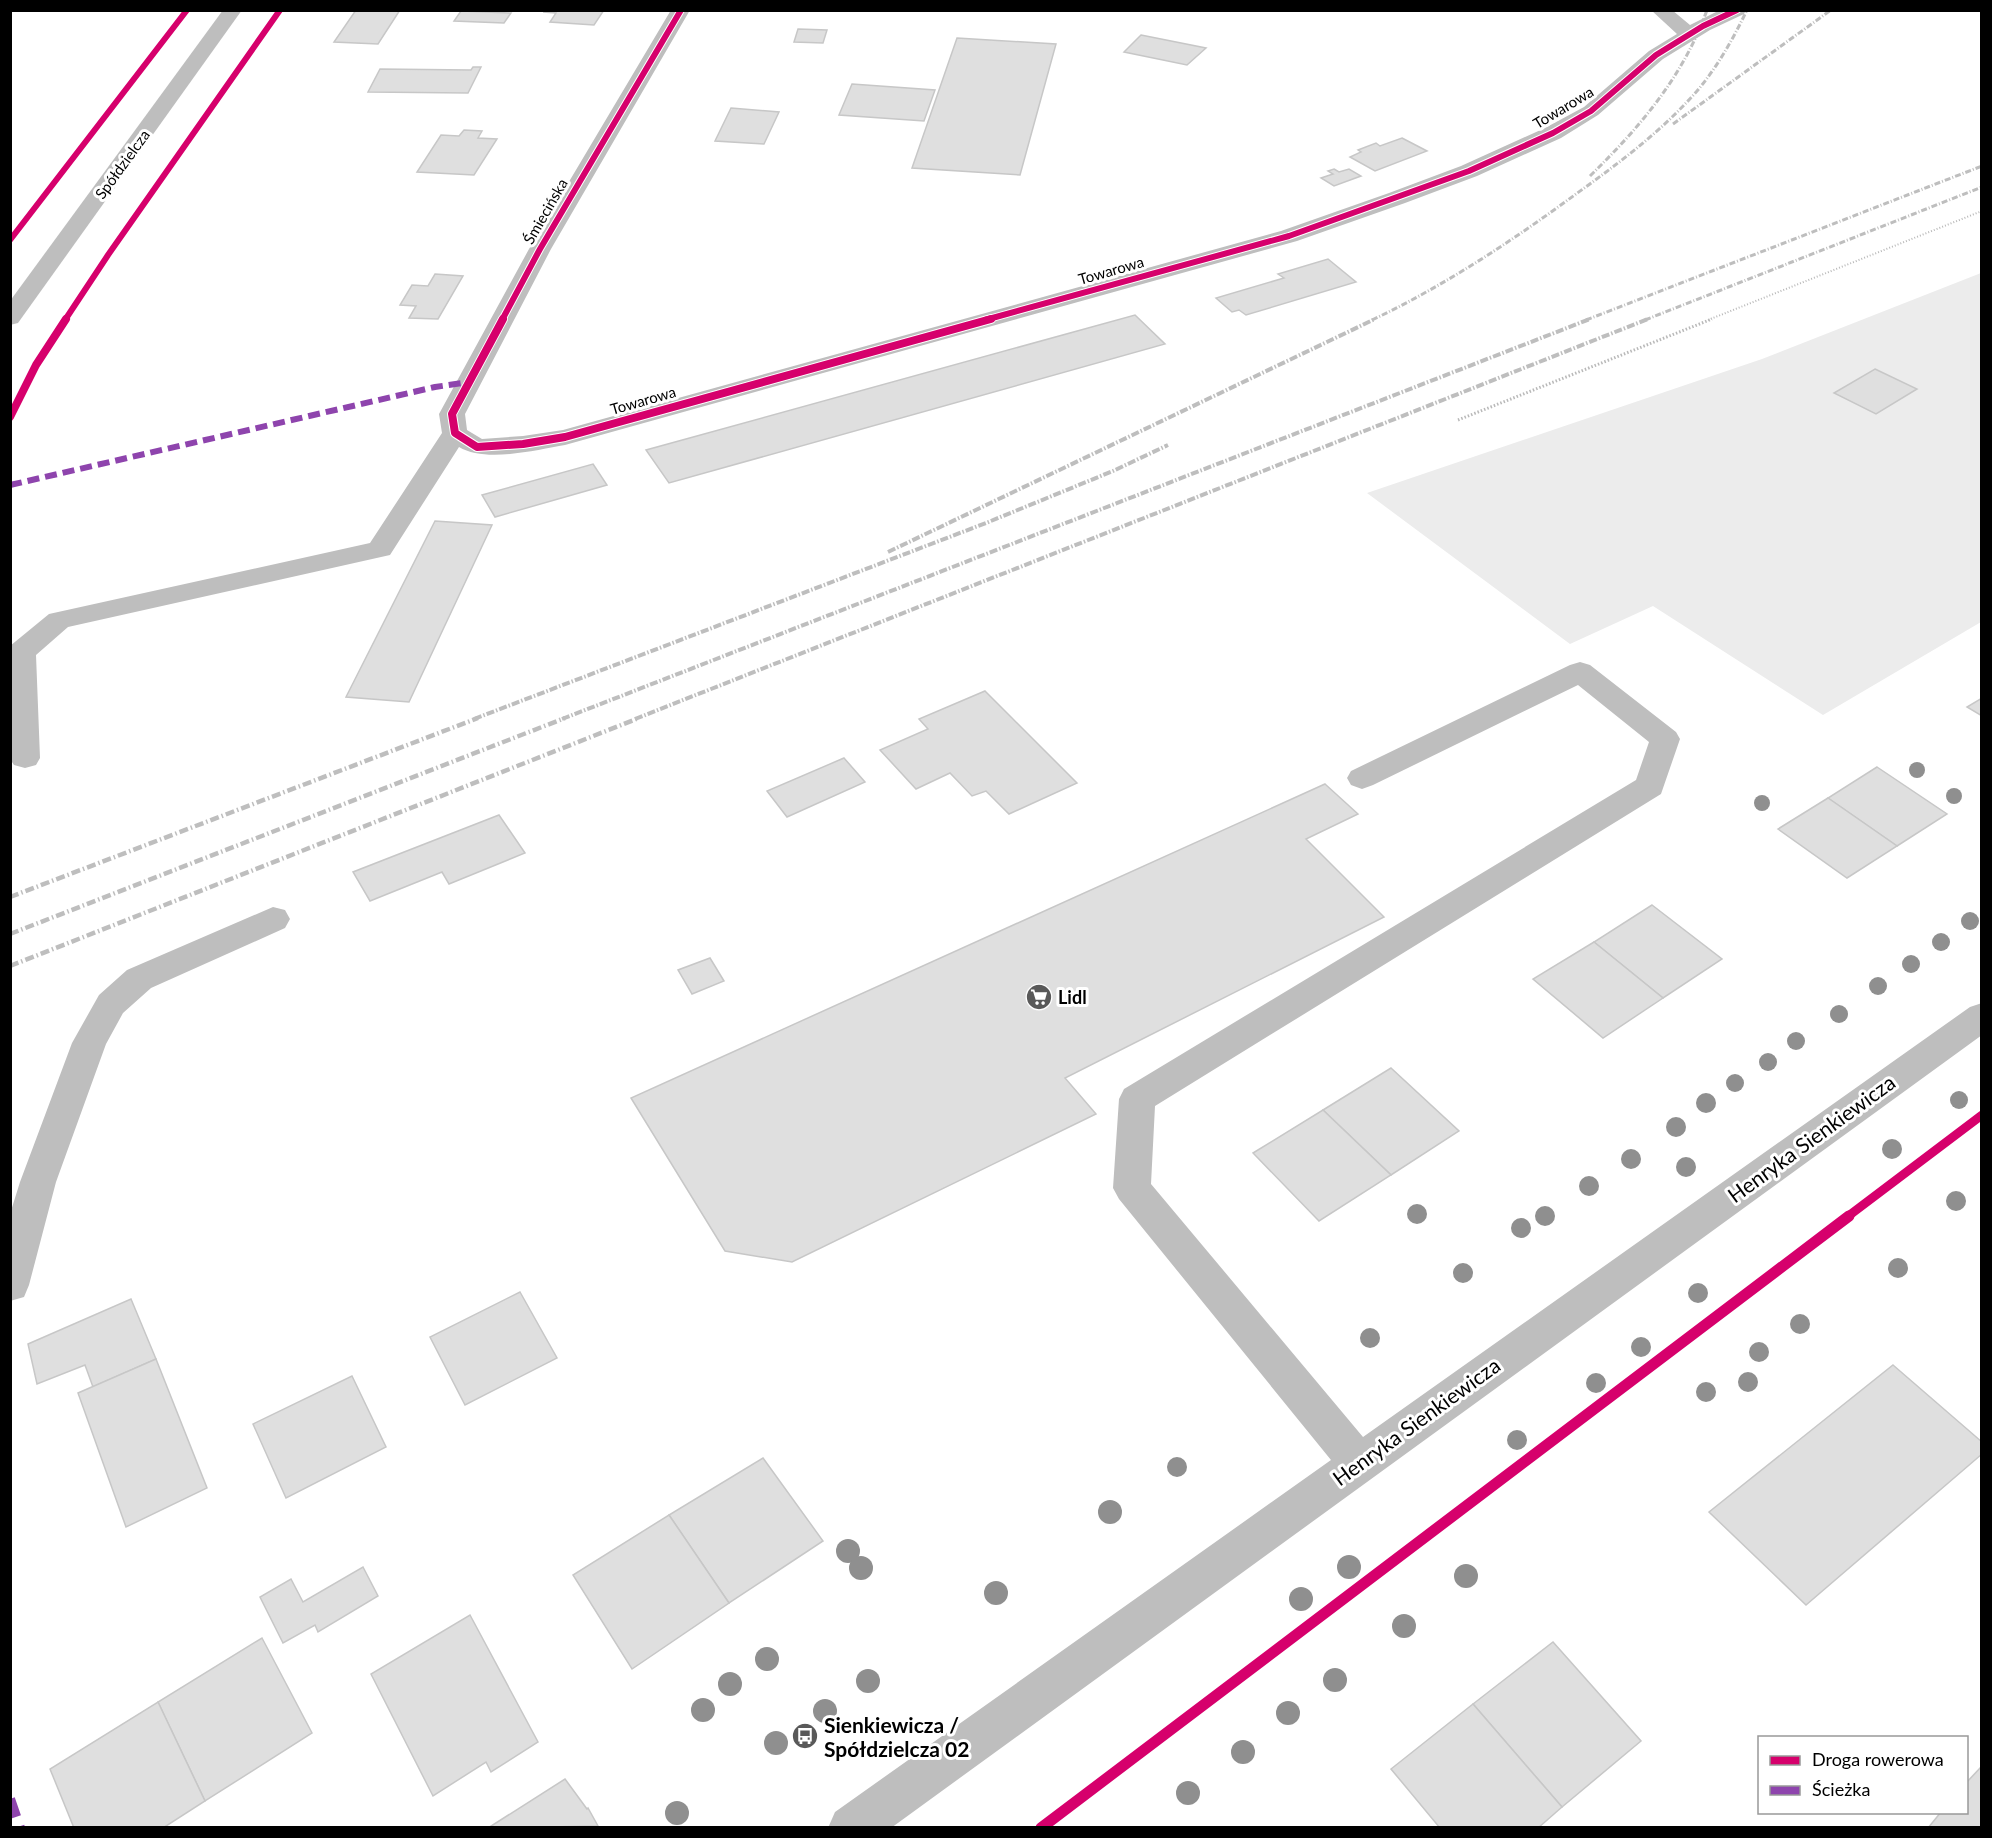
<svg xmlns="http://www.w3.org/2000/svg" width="1992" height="1838" viewBox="0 0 1992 1838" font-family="Lato,sans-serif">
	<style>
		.green { fill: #ececec }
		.building { fill: #dfdfdf; stroke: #c7c7c7; stroke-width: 1.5 }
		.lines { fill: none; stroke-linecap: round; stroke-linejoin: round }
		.path-far1 { stroke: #b9b9b9; stroke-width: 2; stroke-dasharray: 1 2; stroke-linecap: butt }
		.path { stroke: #b9b9b9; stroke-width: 3; stroke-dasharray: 1.5 2; stroke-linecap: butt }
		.minor { fill: #bebebe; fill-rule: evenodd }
		.rail-far2 { stroke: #bebebe; stroke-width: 3; stroke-dasharray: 6 2 1 2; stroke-linecap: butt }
		.rail-far1 { stroke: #bebebe; stroke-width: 4; stroke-dasharray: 8 2 1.5 2; stroke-linecap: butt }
		.rail { stroke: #bebebe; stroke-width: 4.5; stroke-dasharray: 9 3 1.5 3; stroke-linecap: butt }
		.quiet-far1 { stroke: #8e44ad; stroke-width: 6; stroke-dasharray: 12 6; stroke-linecap: butt }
		.quiet { stroke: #8e44ad; stroke-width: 10; stroke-dasharray: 19 10; stroke-linecap: butt }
		.cycleway-far3-casing { stroke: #fff; stroke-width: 8 }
		.cycleway-far2-casing { stroke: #fff; stroke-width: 10 }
		.cycleway-far1-casing { stroke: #fff; stroke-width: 13 }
		.cycleway-casing { stroke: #fff; stroke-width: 15 }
		.cycleway-far3 { stroke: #d6006c; stroke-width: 6 }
		.cycleway-far2 { stroke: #d6006c; stroke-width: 8 }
		.cycleway-far1 { stroke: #d6006c; stroke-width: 9 }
		.cycleway { stroke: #d6006c; stroke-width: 11 }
		.tree { fill: #8f8f8f }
		.labels { text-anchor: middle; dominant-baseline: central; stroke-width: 6; stroke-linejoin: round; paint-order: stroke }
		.far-street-label { font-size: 15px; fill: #000; stroke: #fff }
		.poi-label { font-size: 18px; font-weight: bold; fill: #000; stroke: #fff; text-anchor: start }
		.near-street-label { font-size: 21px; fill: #000; stroke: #fff }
		.near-poi-label { font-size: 21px; font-weight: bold; fill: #000; stroke: #fff; text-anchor: start }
	</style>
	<rect width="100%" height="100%" fill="#fff"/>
	<!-- green -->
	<polygon class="green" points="1981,273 1981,622 1823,715 1653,606 1570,644 1367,493 1762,359"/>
	<!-- building -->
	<g class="building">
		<polygon points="356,10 400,10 378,44 334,42"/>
		<polygon points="545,10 604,10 594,25 550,22 556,13 544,12"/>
		<polygon points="461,11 511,13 504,23 454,21"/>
		<polygon points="798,29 827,30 823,43 794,42"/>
		<polygon points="1141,35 1206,48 1187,65 1124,52"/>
		<polygon points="957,38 1056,44 1020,175 912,168"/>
		<polygon points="473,67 481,67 468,93 368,92 380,69 471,70"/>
		<polygon points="852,84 935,90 924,121 839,115"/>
		<polygon points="731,108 779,112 764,144 715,141"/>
		<polygon points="464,130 482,131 478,138 497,139 474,175 417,172 441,135 459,136"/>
		<polygon points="1402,138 1427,151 1375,171 1350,157 1361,152 1358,150 1376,143 1380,146"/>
		<polygon points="1334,169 1339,172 1349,169 1361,176 1334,186 1321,178 1333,174 1328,171"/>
		<polygon points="1328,259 1356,282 1246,315 1239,310 1232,312 1216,298 1284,278 1278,274"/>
		<polygon points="435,274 463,276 438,319 409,318 416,306 400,305 412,285 428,286"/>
		<polygon points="1135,315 1165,344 669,483 646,450"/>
		<polygon points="1875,369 1917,389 1876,414 1834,393"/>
		<polygon points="593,464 607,485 495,517 482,495"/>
		<polygon points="435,521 492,525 409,702 346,697"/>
		<polygon points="985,691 1077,783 1009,814 986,791 972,796 950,773 916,789 880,750 928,729 919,719"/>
		<polygon points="1982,698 1982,716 1967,707"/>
		<polygon points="844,758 865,782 787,817 767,791"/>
		<polygon points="1877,767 1947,814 1897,846 1828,798"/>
		<polygon points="1325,784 1358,814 1306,839 1384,917 1065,1078 1096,1114 792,1262 725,1251 631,1098"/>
		<polygon points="1828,798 1897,846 1847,878 1778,829"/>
		<polygon points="499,815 525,853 449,884 442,872 370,901 353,872"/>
		<polygon points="1652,905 1722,959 1663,998 1594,942"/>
		<polygon points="1594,942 1663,998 1603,1038 1533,979"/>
		<polygon points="710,958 724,981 692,994 678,970"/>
		<polygon points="1391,1068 1459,1131 1391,1175 1323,1110"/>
		<polygon points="1323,1110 1391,1175 1319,1221 1253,1153"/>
		<polygon points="520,1292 557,1358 465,1405 430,1337"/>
		<polygon points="131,1299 156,1359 93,1387 85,1365 37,1384 28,1344"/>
		<polygon points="156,1359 207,1488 126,1527 78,1393"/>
		<polygon points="1893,1365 1982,1442 1982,1454 1806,1605 1709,1512"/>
		<polygon points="352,1376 386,1447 286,1498 253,1424"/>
		<polygon points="763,1458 823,1541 729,1603 669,1515"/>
		<polygon points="669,1515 729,1603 632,1669 573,1575"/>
		<polygon points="363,1567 378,1596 318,1632 315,1625 283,1643 260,1597 291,1579 303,1602"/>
		<polygon points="470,1615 538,1742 491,1772 486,1762 433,1796 371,1674"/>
		<polygon points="262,1638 312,1733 205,1801 158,1702"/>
		<polygon points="1553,1642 1641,1741 1562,1807 1473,1704"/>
		<polygon points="158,1702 205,1801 163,1828 74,1828 50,1769"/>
		<polygon points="1473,1704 1562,1807 1538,1828 1440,1828 1391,1769"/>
		<polygon points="1982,1766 1982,1828 1928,1828 1941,1812 1966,1812 1966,1783"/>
		<polygon points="565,1779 587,1809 588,1808 598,1826 488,1828"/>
	</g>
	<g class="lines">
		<!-- path-far1 -->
		<polyline class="path-far1" points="1708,320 1982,211"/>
		<!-- path -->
		<polyline class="path" points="1458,420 1712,319"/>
		<!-- minor -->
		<g class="minor">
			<polygon points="223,10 242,10 18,323 10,325 10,301"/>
			<path d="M671,10h19l-139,239 -86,165 2,16 15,9 41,-3 40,-6 718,-199 108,-38 72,-27 84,-38 39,-21 65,-56 28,-17 -26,-24h21l18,15 30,-15h26l-2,4 -34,16 -47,29 -65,56 -37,23 -84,38 -72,27 -108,38 -732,204c-29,5 -80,18 -106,2l-69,108 -322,72 -32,28 4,103 -4,7 -11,3 -11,-3 -4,-6v-113l39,-32 321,-71 72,-110 -3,-19 90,-165z"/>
			<polygon points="1580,662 1590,665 1676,732 1680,739 1661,794 1155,1106 1151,1184 1363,1437 1970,1007 1982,1003 1982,1035 891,1828 828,1828 835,1812 1331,1460 1119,1199 1113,1188 1119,1099 1124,1089 1636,780 1649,742 1578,685 1373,785 1362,789 1351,785 1347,778 1351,771 1570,665"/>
			<polygon points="273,907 285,910 290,919 285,928 151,988 123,1013 106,1044 56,1182 29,1285 24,1297 10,1301 10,1214 20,1182 72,1043 99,995 127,970"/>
		</g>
		<!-- rail-far2 -->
		<g class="rail-far2">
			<polyline points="1673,124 1831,10"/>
			<path d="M1590,176c50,-49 93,-99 117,-166"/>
			<path d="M1372,320c72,-34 140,-79 204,-126 43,-31 86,-63 121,-103 21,-25 36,-52 50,-81"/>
			<polyline points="1586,320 1982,166"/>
			<polyline points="1645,320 1982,187"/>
		</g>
		<!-- rail-far1 -->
		<g class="rail-far1">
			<polyline points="888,552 1375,319"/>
			<polyline points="474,719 986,523 1113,471 1168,445"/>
			<polyline points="562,719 1590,319"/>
			<polyline points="635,719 1648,319"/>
		</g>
		<!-- rail -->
		<g class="rail">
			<polyline points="10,897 478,718"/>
			<polyline points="10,934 565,718"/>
			<polyline points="10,966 639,718"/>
		</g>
		<!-- quiet-far1 -->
		<polyline class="quiet-far1" points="10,485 435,387 470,382"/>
		<!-- quiet -->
		<polyline class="quiet" points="10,1799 20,1828"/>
		<!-- cycleway-far3 casing -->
		<g class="cycleway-far3-casing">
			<g id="cycleway-far3">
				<polyline points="10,240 187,10"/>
				<polyline points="65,320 108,255 280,10"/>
				<polyline points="502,320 540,249 681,10"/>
				<polyline points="985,320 1289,236 1469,171 1553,133 1591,111 1656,55 1703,26 1737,10"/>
			</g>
		</g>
		<!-- cycleway-far2 casing -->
		<g class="cycleway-far2-casing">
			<g id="cycleway-far2">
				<polyline points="503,319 452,414 455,433 477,447 523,444 565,437 991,319"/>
				<polyline points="10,417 36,365 66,319"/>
			</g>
		</g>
		<!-- cycleway-far1 casing -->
		<g class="cycleway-far1-casing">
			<polyline id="cycleway-far1" points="1847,1217 1982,1115"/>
		</g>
		<!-- cycleway casing -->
		<g class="cycleway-casing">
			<polyline id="cycleway" points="1041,1828 1849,1216"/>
		</g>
		<!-- cycleway-far3 -->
		<use href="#cycleway-far3" class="cycleway-far3"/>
		<!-- cycleway-far2 -->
		<use href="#cycleway-far2" class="cycleway-far2"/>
		<!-- cycleway-far1 -->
		<use href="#cycleway-far1" class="cycleway-far1"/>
		<!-- cycleway -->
		<use href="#cycleway" class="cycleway"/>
	</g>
	<!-- trees -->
	<g class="tree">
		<circle cx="1917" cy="770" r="8"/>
		<circle cx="1954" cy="796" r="8"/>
		<circle cx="1762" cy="803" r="8"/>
		<circle cx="1970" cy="921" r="9"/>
		<circle cx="1941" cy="942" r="9"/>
		<circle cx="1911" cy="964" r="9"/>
		<circle cx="1878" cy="986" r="9"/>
		<circle cx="1839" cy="1014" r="9"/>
		<circle cx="1796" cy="1041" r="9"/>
		<circle cx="1768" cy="1062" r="9"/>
		<circle cx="1735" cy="1083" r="9"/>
		<circle cx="1959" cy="1100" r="9"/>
		<circle cx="1706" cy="1103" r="10"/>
		<circle cx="1676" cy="1127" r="10"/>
		<circle cx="1892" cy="1149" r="10"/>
		<circle cx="1631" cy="1159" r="10"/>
		<circle cx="1686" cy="1167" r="10"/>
		<circle cx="1589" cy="1186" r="10"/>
		<circle cx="1956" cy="1201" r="10"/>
		<circle cx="1417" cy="1214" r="10"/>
		<circle cx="1545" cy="1216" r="10"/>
		<circle cx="1521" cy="1228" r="10"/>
		<circle cx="1898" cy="1268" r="10"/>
		<circle cx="1463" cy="1273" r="10"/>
		<circle cx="1698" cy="1293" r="10"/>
		<circle cx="1800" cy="1324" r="10"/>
		<circle cx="1370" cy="1338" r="10"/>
		<circle cx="1641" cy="1347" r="10"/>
		<circle cx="1759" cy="1352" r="10"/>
		<circle cx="1748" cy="1382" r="10"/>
		<circle cx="1596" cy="1383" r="10"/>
		<circle cx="1706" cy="1392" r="10"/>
		<circle cx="1517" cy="1440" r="10"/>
		<circle cx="1177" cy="1467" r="10"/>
		<circle cx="1110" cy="1512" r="12"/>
		<circle cx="848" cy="1551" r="12"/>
		<circle cx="1349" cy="1567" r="12"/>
		<circle cx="861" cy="1568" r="12"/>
		<circle cx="1466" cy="1576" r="12"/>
		<circle cx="996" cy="1593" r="12"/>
		<circle cx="1301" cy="1599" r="12"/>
		<circle cx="1404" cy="1626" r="12"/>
		<circle cx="767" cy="1659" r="12"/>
		<circle cx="1335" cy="1680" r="12"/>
		<circle cx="868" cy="1681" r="12"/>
		<circle cx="730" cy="1684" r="12"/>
		<circle cx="703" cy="1710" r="12"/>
		<circle cx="825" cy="1711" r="12"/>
		<circle cx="1288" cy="1713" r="12"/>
		<circle cx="776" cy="1743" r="12"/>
		<circle cx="1243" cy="1752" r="12"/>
		<circle cx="1188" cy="1793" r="12"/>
		<circle cx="677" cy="1813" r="12"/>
	</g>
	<!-- icons -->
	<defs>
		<g id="supermarket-disc" transform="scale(1.35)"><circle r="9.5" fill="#595959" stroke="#fff"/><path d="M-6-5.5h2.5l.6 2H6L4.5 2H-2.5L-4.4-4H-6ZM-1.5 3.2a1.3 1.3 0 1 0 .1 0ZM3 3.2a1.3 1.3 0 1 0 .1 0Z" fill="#fff"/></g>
		<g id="bus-disc" transform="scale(1.35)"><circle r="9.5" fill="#595959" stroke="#fff"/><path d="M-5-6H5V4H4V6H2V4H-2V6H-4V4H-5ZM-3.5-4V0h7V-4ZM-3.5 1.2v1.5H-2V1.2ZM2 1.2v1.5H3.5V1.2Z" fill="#fff"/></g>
	</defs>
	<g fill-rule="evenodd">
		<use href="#supermarket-disc" x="1039" y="997"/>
		<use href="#bus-disc" x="805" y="1736"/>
	</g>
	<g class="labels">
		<!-- far-street labels -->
		<g class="far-street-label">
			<text transform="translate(1563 107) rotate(-31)">Towarowa</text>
			<text transform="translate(122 164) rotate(-54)">Spółdzielcza</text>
			<text transform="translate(545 211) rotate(-60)">Śmiecińska</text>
			<text transform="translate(1111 270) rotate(-16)">Towarowa</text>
			<text transform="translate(643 400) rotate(-16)">Towarowa</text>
		</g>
		<!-- poi labels -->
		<g class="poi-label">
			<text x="1058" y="997">Lidl</text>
		</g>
		<!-- near-street labels -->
		<g class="near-street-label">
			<text transform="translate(1811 1138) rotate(-36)">Henryka Sienkiewicza</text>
			<text transform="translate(1416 1421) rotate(-36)">Henryka Sienkiewicza</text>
		</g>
		<!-- near-poi labels -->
		<g class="near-poi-label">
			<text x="824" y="1724">Sienkiewicza /<tspan x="824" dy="24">Spółdzielcza 02</tspan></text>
		</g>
	</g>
	<!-- border -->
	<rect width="1992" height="1838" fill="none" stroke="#000000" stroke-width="24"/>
	<!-- legend -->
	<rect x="1758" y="1736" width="210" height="78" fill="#ffffff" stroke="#999999" stroke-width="1.5"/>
	<rect x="1770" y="1756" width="30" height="9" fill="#d6006c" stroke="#999999" stroke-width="1.5"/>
	<text x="1812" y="1766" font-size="18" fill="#000000">Droga rowerowa</text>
	<rect x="1770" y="1786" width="30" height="9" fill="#8e44ad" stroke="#999999" stroke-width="1.5"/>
	<text x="1812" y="1796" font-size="18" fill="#000000">Ścieżka</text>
</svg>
